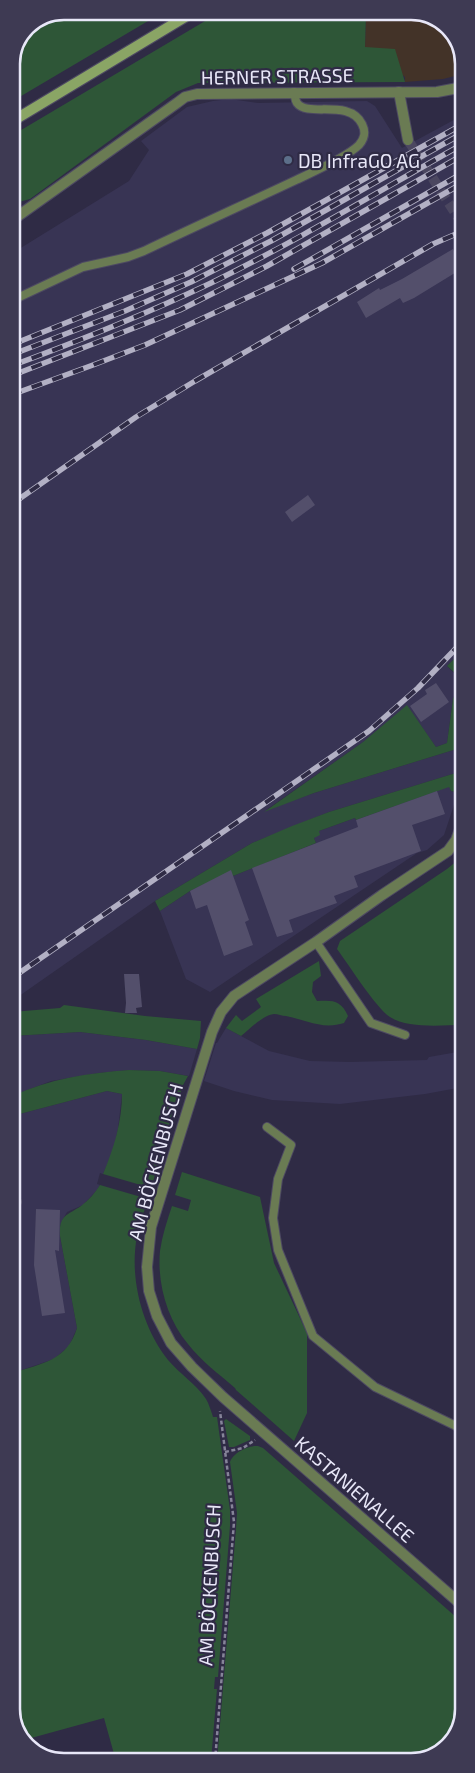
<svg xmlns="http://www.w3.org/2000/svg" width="475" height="1773" viewBox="0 0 475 1773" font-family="'Exo 2',sans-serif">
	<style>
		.commercial { fill: #433328 }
		.built { fill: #383454 }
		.green { fill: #2e5637 }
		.building { fill: #534f6b }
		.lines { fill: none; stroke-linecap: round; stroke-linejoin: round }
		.minor-tunnel { stroke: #4b4760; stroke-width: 10; stroke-dasharray: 10 5; stroke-linecap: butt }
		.service-casing { stroke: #4d4962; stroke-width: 10 }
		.minor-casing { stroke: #4d4962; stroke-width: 12 }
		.secondary-casing { stroke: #4d4962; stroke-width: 12 }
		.path { stroke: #868499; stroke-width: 2.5; stroke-dasharray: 4 2.5; stroke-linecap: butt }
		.service { stroke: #6a7b53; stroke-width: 8 }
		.minor { stroke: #6a7b53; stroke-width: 10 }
		.secondary { stroke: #8aa565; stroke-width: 10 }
		.rail-casing { stroke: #b2b0c4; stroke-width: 5.5 }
		.rail { stroke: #2f2b45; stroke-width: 4; stroke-dasharray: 11; stroke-linecap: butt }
		.service-dot { fill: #5c6f8a; stroke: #2f2b45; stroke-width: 2 }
		.labels { text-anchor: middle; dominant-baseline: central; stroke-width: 4.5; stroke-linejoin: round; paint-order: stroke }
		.street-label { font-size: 19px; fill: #e8e7f8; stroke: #2f2b45 }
		.poi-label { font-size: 19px; fill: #e8e7f8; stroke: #2f2b45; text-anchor: start }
		.rim { fill: none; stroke: #e8e7f8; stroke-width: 2.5 }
	</style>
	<rect width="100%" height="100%" fill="#2f2b45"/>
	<!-- commercial -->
	<polygon class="commercial" points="366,12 418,12 446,24 463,53 463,71 455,76 443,79 405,82 405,77 365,47"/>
	<!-- built -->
	<g class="built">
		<polygon points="230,99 258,103 367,101 375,106 402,148 463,115 463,650 447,666 461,680 453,699 447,743 436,747 407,706 363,742 266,810 314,793 460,748 459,772 329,812 252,843 155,901 12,1001 11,254 129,181 149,150 141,141 187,107 213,101"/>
		<polygon points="449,786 451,791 458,793 444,835 427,850 417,853 210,992 186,979 160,911 190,891 211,881 233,876 316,843 314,838 319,831 355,818 356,820"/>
		<polygon points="226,1028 269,1051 310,1061 350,1062 427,1060 429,1057 463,1051 463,1087 425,1094 340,1104 272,1100 234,1091 204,1081 216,1043 217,1043"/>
		<polygon points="80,1032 146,1040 197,1049 189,1076 160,1071 129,1070 99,1073 51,1081 12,1096 12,1036"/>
		<polygon points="107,1091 122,1094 118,1129 113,1152 103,1174 100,1173 97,1184 100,1185 97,1190 83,1205 67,1212 63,1219 60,1227 60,1236 77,1328 69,1346 54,1359 13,1373 14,1390 12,1401 12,1116"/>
	</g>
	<!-- green -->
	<g class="green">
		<polygon points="64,11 165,11 11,102 11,63 27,26"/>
		<polygon points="222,11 366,12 365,47 395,49 405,82 198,83 176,92 30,199 19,202 11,197 11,136"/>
		<polygon points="463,650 463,667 456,674 447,666"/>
		<polygon points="463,676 463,731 460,732 460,748 314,793 264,812 363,742 407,705 436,747 447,743 453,699"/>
		<polygon points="459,772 459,793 451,791 449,787 356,820 355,818 319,831 320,835 314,838 316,843 233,876 211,881 190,891 160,911 155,901 252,843 292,826 329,812"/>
		<path d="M463,856v169c-21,0 -54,4 -73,-8 -14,-9 -41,-52 -53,-68l3,-8 107,-72z"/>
		<path d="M319,961l2,15 -8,6 -1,10 5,9c16,-1 24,-1 31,15l-4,7c-21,7 -38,-3 -58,-7 -4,0 -8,-2 -12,-2 -11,1 -24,15 -33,22l-15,-8 10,-13 6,6 19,-14 -5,-8z"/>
		<polygon points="64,1005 145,1016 201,1021 200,1038 197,1049 146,1040 80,1032 12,1036 12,1012 60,1008"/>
		<path d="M129,1070l31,1 28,5 -5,9 -32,103 -48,-14c11,-26 19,-53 19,-80l-15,-3 -95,25v-20c37,-17 76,-23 117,-26z"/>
		<path d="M182,1172l78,25 14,66 33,70v80l-13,28 -58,-51 -1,-2c-16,-14 -34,-27 -47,-44 -21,-25 -31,-61 -28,-93 2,-15 7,-30 12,-45l16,5 3,-11 -16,-5z"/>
		<path d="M100,1185l48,14c-4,12 -8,25 -11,37 -8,42 5,91 31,124 12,14 28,24 38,39 3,5 5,12 7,18h4l13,93v16l-12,151h-3l-1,12h3l-6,72h-95l-12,-43 -80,22 -12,-20 1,-347c29,-10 54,-12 64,-45l-17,-92c-1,-21 6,-20 21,-30 8,-6 14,-13 19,-21z"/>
		<polygon points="226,1419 250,1436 250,1440 234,1447 229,1447 224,1421"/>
		<path d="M258,1446l5,2 201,176v86l-11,32 -31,19h-205l19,-232 1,-16 -7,-51c3,-9 18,-17 28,-16z"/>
	</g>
	<!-- building -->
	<g class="building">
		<polygon points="453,249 463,268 414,298 403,303 400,298 366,318 357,302 379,288 380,290 402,279"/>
		<polygon points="308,495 315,505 292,522 285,512"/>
		<polygon points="436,683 449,702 421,722 410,706 427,694 425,690"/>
		<polygon points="437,791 445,814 412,825 421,851 354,876 358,887 334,896 337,903 289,920 293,932 277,937 252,868 358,827 356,820"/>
		<polygon points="231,870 249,920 245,922 253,945 224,956 207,905 196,909 190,891"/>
		<polygon points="124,974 139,974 142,1007 136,1008 137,1013 125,1013 126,1003"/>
		<polygon points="36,1209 60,1210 59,1251 55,1250 65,1313 42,1316 34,1265"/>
	</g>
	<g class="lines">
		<!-- minor-tunnel -->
		<polyline class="minor-tunnel" points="408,140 463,225"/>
		<!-- service casing -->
		<g class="service-casing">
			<g id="service">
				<path d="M11,301l72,-34 45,-10 16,-6c50,-24 101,-47 152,-71 17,-8 51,-23 63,-35 6,-7 7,-13 3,-21 -13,-26 -54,-6 -65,-21 -2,-3 -2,-7 -3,-11"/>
				<polyline points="316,942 371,1023 405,1035"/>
				<polyline points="267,1127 291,1145 278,1179 273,1218 278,1250 313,1336 375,1387 456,1426 464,1432"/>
				<polyline points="12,1203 17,1202"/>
			</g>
		</g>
		<!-- minor casing -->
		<g class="minor-casing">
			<g id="minor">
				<polyline points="399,92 408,140"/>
				<polyline points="11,221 177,103 185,97 197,94 437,92 458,88 463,85"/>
				<polyline points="463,821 456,840 448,851 382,895 316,942 234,996 221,1012 212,1032 151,1227 147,1267 149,1291 157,1316 171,1343 192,1367 223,1397 464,1607"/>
			</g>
		</g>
		<!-- secondary casing -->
		<g class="secondary-casing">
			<polyline id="secondary" points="11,122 195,11"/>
		</g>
		<!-- path -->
		<g class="path">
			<polyline points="225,1452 243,1448 255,1440"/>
			<polyline points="215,1761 234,1522 220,1411"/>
		</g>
		<!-- service -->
		<use href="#service" class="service"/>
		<!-- minor -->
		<use href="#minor" class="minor"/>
		<!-- secondary -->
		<use href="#secondary" class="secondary"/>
		<!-- rail casing -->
		<g class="rail-casing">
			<g id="rail">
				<polyline points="294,269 463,173"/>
				<polyline points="11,345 187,274 267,233 463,124"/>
				<polyline points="11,355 125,311 191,282 271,241 463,133"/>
				<path d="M11,366c68,-25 135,-52 200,-83 86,-42 168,-92 252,-139"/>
				<polyline points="11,376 180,310 267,266 463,155"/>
				<polyline points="11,395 93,365 145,345 322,263 463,183"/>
				<polyline points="12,504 136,417 195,381 433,244 463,231"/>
				<polyline points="12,978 369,731 418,688 463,641"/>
			</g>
		</g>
		<!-- rail -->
		<use href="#rail" class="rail"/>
	</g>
	<!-- markers -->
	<circle class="service-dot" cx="288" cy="160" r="5"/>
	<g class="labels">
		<!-- street labels -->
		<g class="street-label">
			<text transform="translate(277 76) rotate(-1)">HERNER STRASSE</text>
			<text transform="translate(155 1162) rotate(-75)">AM BÖCKENBUSCH</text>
			<text transform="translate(355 1489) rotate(41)">KASTANIENALLEE</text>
			<text transform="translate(209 1585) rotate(-87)">AM BÖCKENBUSCH</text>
		</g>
		<!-- poi labels -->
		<g class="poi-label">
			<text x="298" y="160">DB InfraGO AG</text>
		</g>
	</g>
	<!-- crop -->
	<path d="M0 0H475V1773H0ZM64 20H411A44 44 0 0 1 455 64V1709A44 44 0 0 1 411 1753H64A44 44 0 0 1 20 1709V64A44 44 0 0 1 64 20Z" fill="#3e3a53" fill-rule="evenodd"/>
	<path class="rim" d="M64 20H411A44 44 0 0 1 455 64V1709A44 44 0 0 1 411 1753H64A44 44 0 0 1 20 1709V64A44 44 0 0 1 64 20Z"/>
</svg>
